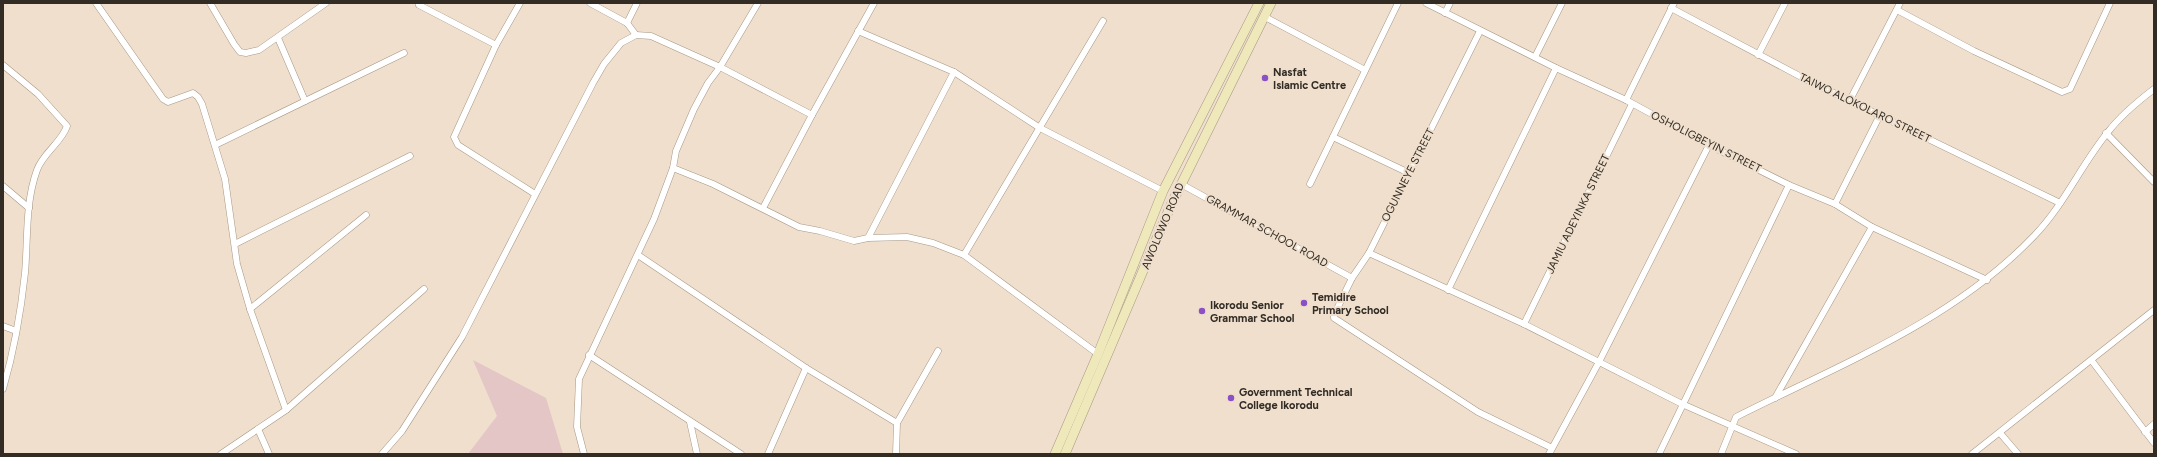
<svg xmlns="http://www.w3.org/2000/svg" width="2157" height="457" viewBox="0 0 2157 457" font-family="Figtree,sans-serif">
	<style>
		.green { fill: #e3c6c5 }
		.lines { fill: none; stroke-linecap: round; stroke-linejoin: round }
		.street-casing { stroke: #a79886; stroke-width: 7 }
		.secondary-casing { stroke: #a79886; stroke-width: 10 }
		.street { stroke: #fff; stroke-width: 6 }
		.secondary { stroke: #efe8ba; stroke-width: 9 }
		.poi-dot { fill: #8c50c6; stroke: #efdfcc; stroke-width: 1.5 }
		.labels { text-anchor: middle; dominant-baseline: central; stroke-width: 4; stroke-linejoin: round; paint-order: stroke }
		.poi-label { font-size: 11px; font-weight: bold; fill: #322c25; stroke: #efdfcc; text-anchor: start }
		.street-label { font-size: 11px; fill: #322c25; stroke: #efdfcc }
	</style>
	<rect width="100%" height="100%" fill="#efdfcc"/>
	<!-- green -->
	<polygon class="green" points="473,360 546,398 563,454 468,454 497,416"/>
	<g class="lines">
		<!-- street casing -->
		<g class="street-casing">
			<g id="street">
				<polyline points="96,3 163,99 168,102 193,93 198,97 202,104 225,179 237,264 250,309 286,410"/>
				<polyline points="210,3 234,44 240,52 246,53 259,50 326,3"/>
				<polyline points="520,3 496,45 454,137 458,145 535,194"/>
				<polyline points="590,3 627,23 636,35"/>
				<polyline points="1426,3 1556,68 1626,100 1709,145 1789,185 1835,204 1872,227 1987,280"/>
				<polyline points="419,5 496,45"/>
				<polyline points="1671,8 1807,80 2060,203"/>
				<polyline points="1897,10 1974,51 2062,92 2070,89 2110,3"/>
				<polyline points="1445,13 1450,3"/>
				<polyline points="1265,17 1365,70"/>
				<polyline points="627,23 637,3"/>
				<polyline points="858,31 954,72 1040,128 1163,191"/>
				<polyline points="1480,31 1369,253 1352,278 1334,315 1334,318 1478,412 1552,448"/>
				<polyline points="278,38 305,101"/>
				<polyline points="1758,55 1785,3"/>
				<polyline points="1535,57 1562,3"/>
				<path d="M3,65l35,29 29,32c-5,16 -24,27 -30,44 -12,33 -9,69 -12,103 -4,38 -11,78 -22,116"/>
				<polyline points="1626,100 1674,3"/>
				<polyline points="1850,100 1900,3"/>
				<polyline points="2106,133 2154,182"/>
				<polyline points="1333,137 1409,173"/>
				<polyline points="215,145 404,53"/>
				<polyline points="673,168 713,184 799,227 820,231 854,241 868,238 907,237 933,243 964,255 1098,354"/>
				<polyline points="1181,184 1352,278"/>
				<polyline points="1310,184 1398,3"/>
				<polyline points="3,186 29,208"/>
				<polyline points="1835,204 1880,115"/>
				<polyline points="763,208 812,115 874,3"/>
				<polyline points="868,238 954,72"/>
				<polyline points="235,244 410,156"/>
				<polyline points="1369,253 1524,324 1682,404 1796,454"/>
				<polyline points="638,255 806,368 897,423"/>
				<polyline points="964,255 1103,21"/>
				<polyline points="1448,290 1556,68"/>
				<polyline points="250,309 366,215"/>
				<polyline points="1524,324 1632,104"/>
				<polyline points="3,326 16,331"/>
				<polyline points="589,355 741,454"/>
				<polyline points="2092,361 2154,443"/>
				<polyline points="1775,398 1872,227"/>
				<polyline points="690,422 697,454"/>
				<polyline points="258,429 269,454"/>
				<polyline points="2145,432 2154,424"/>
				<polyline points="2000,433 2018,454"/>
				<polyline points="221,454 286,410 424,289"/>
				<polyline points="382,454 402,431 462,337 593,83 604,64 621,43 636,35 651,36 720,67 812,115"/>
				<polyline points="584,454 577,427 579,379 654,219 673,168 676,151 694,109 708,83 720,67 758,3"/>
				<polyline points="768,454 806,368"/>
				<polyline points="896,454 897,423 938,351"/>
				<polyline points="1549,454 1599,362 1709,145"/>
				<polyline points="1659,454 1789,185"/>
				<path d="M1721,454l15,-37c103,-52 217,-96 298,-181 30,-31 47,-71 74,-104 13,-17 29,-30 46,-43"/>
				<polyline points="1972,454 2154,310"/>
			</g>
		</g>
		<!-- secondary casing -->
		<g class="secondary-casing">
			<g id="secondary">
				<polyline points="1055,454 1098,354 1163,191 1259,3"/>
				<polyline points="1065,454 1171,205 1271,3"/>
			</g>
		</g>
		<!-- street -->
		<use href="#street" class="street"/>
		<!-- secondary -->
		<use href="#secondary" class="secondary"/>
	</g>
	<!-- markers -->
	<g class="poi-dot">
		<circle cx="1265" cy="78" r="4"/>
		<circle cx="1304" cy="303" r="4"/>
		<circle cx="1202" cy="311" r="4"/>
		<circle cx="1231" cy="398" r="4"/>
	</g>
	<g class="labels">
		<!-- poi labels -->
		<g class="poi-label">
			<text x="1273" y="72">Nasfat<tspan x="1273" dy="13">Islamic Centre</tspan></text>
			<text x="1312" y="297">Temidire<tspan x="1312" dy="13">Primary School</tspan></text>
			<text x="1210" y="305">Ikorodu Senior<tspan x="1210" dy="13">Grammar School</tspan></text>
			<text x="1239" y="392">Government Technical<tspan x="1239" dy="13">College Ikorodu</tspan></text>
		</g>
		<!-- street labels -->
		<g class="street-label">
			<text transform="translate(1865 108) rotate(26)">TAIWO ALOKOLARO STREET</text>
			<text transform="translate(1706 142) rotate(27)">OSHOLIGBEYIN STREET</text>
			<text transform="translate(1408 175) rotate(-63)">OGUNNEYE STREET</text>
			<text transform="translate(1578 214) rotate(-64)">JAMIU ADEYINKA STREET</text>
			<text transform="translate(1163 226) rotate(-67)">AWOLOWO ROAD</text>
			<text transform="translate(1267 231) rotate(29)">GRAMMAR SCHOOL ROAD</text>
		</g>
	</g>
	<!-- border -->
	<rect width="2157" height="457" fill="none" stroke="#322c25" stroke-width="8"/>
</svg>
